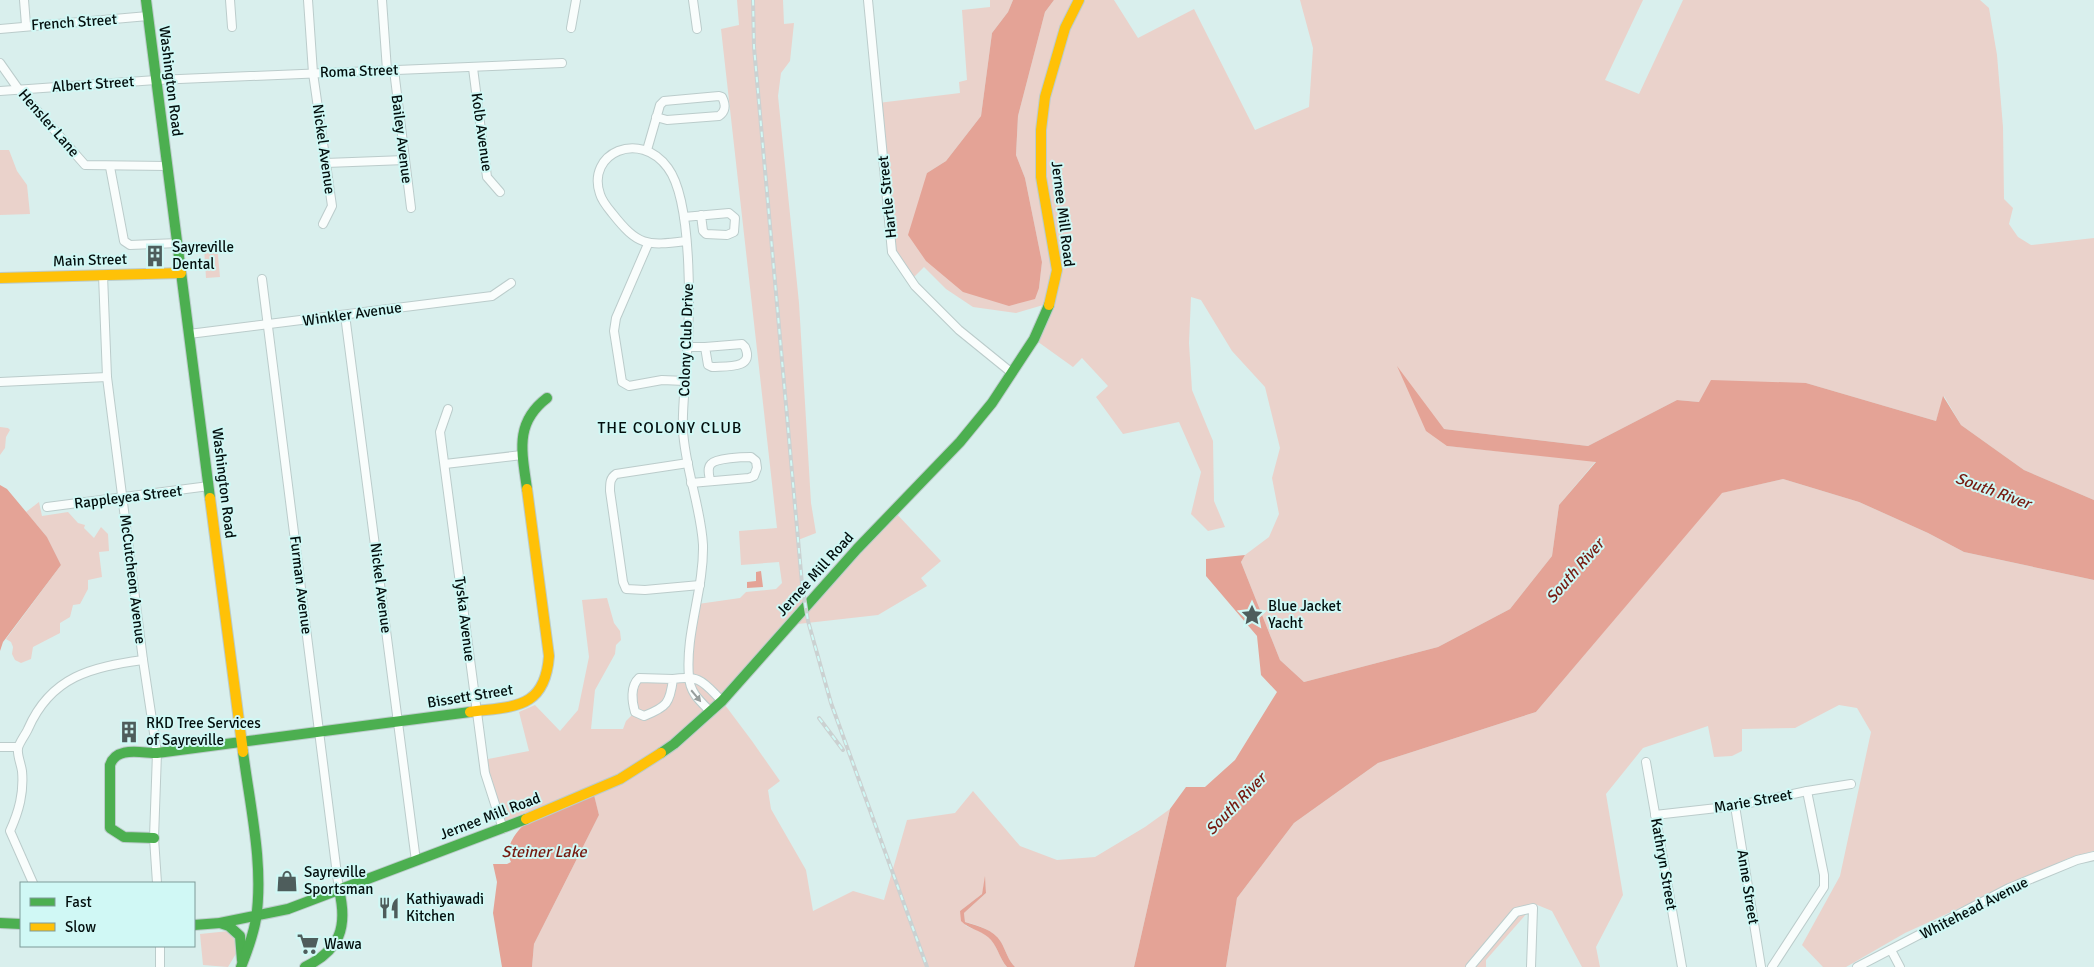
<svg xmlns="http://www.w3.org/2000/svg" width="2094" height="967" viewBox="0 0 2094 967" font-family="Signika,sans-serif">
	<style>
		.green { fill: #ead2cb }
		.water { fill: #e4a396 }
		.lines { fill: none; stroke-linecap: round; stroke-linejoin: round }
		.street-casing { stroke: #bbcccb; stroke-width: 10 }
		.fast-casing { stroke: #bbcccb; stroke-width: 12 }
		.slow-casing { stroke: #bbcccb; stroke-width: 12 }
		.street { stroke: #f9fdfc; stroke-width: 8 }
		.fast { stroke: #4caf50; stroke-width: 10 }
		.slow { stroke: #ffc107; stroke-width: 10 }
		.rail-casing { stroke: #cbd1d1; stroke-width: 4 }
		.rail { stroke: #d0f8f5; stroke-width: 2; stroke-dasharray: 5.5; stroke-linecap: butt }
		.oneway { fill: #979e9d }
		.labels { text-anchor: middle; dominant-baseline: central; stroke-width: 4; stroke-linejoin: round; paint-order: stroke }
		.street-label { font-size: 15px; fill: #030f0e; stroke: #d0f8f5 }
		.poi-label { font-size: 15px; fill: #030f0e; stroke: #d0f8f5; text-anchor: start }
		.neighbourhood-label { font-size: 16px; letter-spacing: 1px; fill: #030f0e; stroke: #d0f8f5 }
		.water-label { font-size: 16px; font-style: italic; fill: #75190f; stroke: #d0f8f5 }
	</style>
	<rect width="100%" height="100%" fill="#d9efed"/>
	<!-- green -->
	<g class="green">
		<path d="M737,0h46l1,24 10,-1 -4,38 -9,12 -3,23 21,207 12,200 5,30 -18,7 8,65 88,-94 47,50 -20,17 6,8 -49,29 -89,10 -67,76 30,40 28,40 -12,9 3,19 35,61 7,41 40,-20 31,9 23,-80 48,-7 18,-22 47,55 37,14 38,-3 50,-30 25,-18 -36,158h-119c-7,-7 -9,-16 -14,-25 -8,-12 -23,-17 -36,-20l-1,-9 22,-20 -1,-14 -3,15 -22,17 6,15c7,3 16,5 22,10 9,8 11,22 19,31h-475l2,-23 65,-129 -6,-23 -90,37 -20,-69 46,-9 -10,-39 16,-7 25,26 18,-21 11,-53 -7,-57 25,-2 7,25 6,8 1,9 -5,5 -1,9 -20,36 -4,39h32l3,-8 9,-9 1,-31 53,-4 9,-73 42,-6 6,-6 30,-3 6,-6 -3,-21 -38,3 -2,-34 38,-3 -56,-499 18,-4z"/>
		<polygon points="990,0 1013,0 1008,12 992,33 981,116 946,161 927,173 1039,288 1042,262 1025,178 1016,155 1018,116 1045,12 1054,0 1114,0 1138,38 1194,9 1255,130 1309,107 1313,48 1300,0 1643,0 1605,80 1639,94 1683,0 1980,0 1989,8 1997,55 2003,127 2004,199 2013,208 2009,224 2018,237 2031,245 2094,238 2094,500 2024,470 1961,425 1944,396 1936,421 1806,383 1699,402 1677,400 1588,446 1444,429 1447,446 1596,461 1559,505 1552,556 1510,609 1438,647 1304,682 1280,660 1241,562 1245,555 1269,537 1279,514 1272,478 1280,448 1265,387 1232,351 1201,300 1191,297 1189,343 1192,390 1213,441 1214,501 1225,527 1208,531 1191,514 1201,472 1179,422 1123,434 1096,397 1108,386 1082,358 1073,367 1034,339 1050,303 1016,313 973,307 946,289 924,267 911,280 892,252 878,103 960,93 959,82 967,80 962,10 990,7"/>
		<polygon points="0,150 9,150 17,171 27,185 30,214 0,215"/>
		<polygon points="217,246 220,277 206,278 204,247"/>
		<polygon points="0,427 8,428 10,430 6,437 5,448 0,455"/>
		<polygon points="1783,479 1859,502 1928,533 1964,552 2094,580 2094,851 2069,858 1905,933 1846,967 1823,967 1802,945 1840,876 1871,732 1857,708 1839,705 1795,728 1742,729 1742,751 1732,756 1714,757 1708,726 1643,748 1606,794 1623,895 1596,947 1600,967 1582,967 1552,911 1535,904 1486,960 1486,967 1226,967 1237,898 1294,823 1378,763 1536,712 1721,493"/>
		<polygon points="39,502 42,516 68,512 78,523 85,525 84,528 94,538 101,527 108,534 109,551 99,552 102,577 88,580 88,589 80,604 73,605 70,617 60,623 60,633 33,647 31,659 21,663 15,660 12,654 13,647 11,642 6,639 61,565 47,537 26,512"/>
		<polygon points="229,931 234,935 237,952 228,967 203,965 200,934"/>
	</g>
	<!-- water -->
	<g class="water">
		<polygon points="1013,0 1054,0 1045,12 1018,116 1016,155 1025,178 1042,262 1039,288 1035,299 1009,306 963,292 926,261 908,235 927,173 946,161 981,116 992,33 1008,12"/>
		<polygon points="1397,366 1444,429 1588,446 1677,400 1699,402 1711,380 1806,383 1936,421 1943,396 1961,425 2024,470 2094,500 2094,580 1964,552 1928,533 1859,502 1783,479 1722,493 1536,712 1378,763 1294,823 1237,898 1226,967 1134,967 1170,809 1186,787 1205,787 1235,760 1277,692 1261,675 1257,636 1206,576 1206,559 1245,555 1241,562 1280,660 1304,682 1438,647 1510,609 1552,556 1559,505 1596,462 1447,446 1426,431"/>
		<polygon points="0,485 7,489 47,537 61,565 3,642 0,651"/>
		<polygon points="761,571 763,587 747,588 747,582 756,581 756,572"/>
		<path d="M593,791l6,24 -65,129 -2,23h-30l-9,-54 4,-31 -4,-18h14l4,-2c-9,-17 10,-37 25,-47 13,-9 41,-17 57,-24z"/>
		<path d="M985,876l1,17 -22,20 1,9c13,4 28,7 36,20 5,9 7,18 14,25h-8c-8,-9 -10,-23 -19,-30 -8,-7 -19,-8 -27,-16l-1,-10 22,-17z"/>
	</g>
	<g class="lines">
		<!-- street casing -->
		<g class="street-casing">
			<g id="street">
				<polyline points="24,0 26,25"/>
				<polyline points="230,0 232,27"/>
				<polyline points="308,0 313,73 332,206 323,224"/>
				<polyline points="382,0 387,70"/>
				<polyline points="693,0 697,29"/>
				<polyline points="868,0 892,252 915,286 959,330 1012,373"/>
				<polyline points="571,28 576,0"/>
				<polyline points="0,29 148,16"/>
				<polyline points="0,63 19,90 85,165 167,166"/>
				<polyline points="473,68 487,177 500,192"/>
				<polyline points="394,70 411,208"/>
				<polyline points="0,91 156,80 562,63"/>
				<path d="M647,150l13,-45 4,-4 55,-5 3,1c4,8 4,14 -3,19l-52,4 -11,-3"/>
				<polyline points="326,163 405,160"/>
				<polyline points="110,167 124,241 130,245 178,243"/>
				<polyline points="684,217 729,213 735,218 734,232 727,235 706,234 703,231 701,215"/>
				<path d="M686,241c-40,5 -48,5 -74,-28 -5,-6 -10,-12 -12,-19 -14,-41 40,-65 68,-26 26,35 22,156 18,200 -1,20 -4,42 -3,62 2,39 18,77 20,115 1,45 -18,88 -14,132 1,16 11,24 22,35"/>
				<polyline points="648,244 616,318 614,331 622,382 629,386 662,380 685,381"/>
				<polyline points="103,275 107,377 143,660 157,753 154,838 157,883"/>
				<polyline points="262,279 339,890"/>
				<polyline points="345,315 416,861"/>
				<polyline points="189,334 492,296 511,283"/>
				<path d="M688,347h17l3,18 4,2c15,-1 43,2 33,-20l-3,-3 -37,3"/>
				<polyline points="0,382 107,377"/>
				<polyline points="448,409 440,432 485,773 503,829"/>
				<path d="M688,463l-72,11c-6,4 -6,9 -6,17l13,91 3,7 19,1 55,-5"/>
				<polyline points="445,464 522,455"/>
				<path d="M691,483l58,-5 5,-2 3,-8 -1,-7 -5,-4c-8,0 -35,1 -40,7 -4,4 -2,11 -1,16"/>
				<polyline points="47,507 209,486"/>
				<path d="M673,679l-34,-1c-9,8 -7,24 -4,34l9,4c23,-9 26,-13 29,-37 28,-4 30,3 49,22"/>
				<polyline points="0,747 17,747"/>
				<polyline points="1646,762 1682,967"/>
				<polyline points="1735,806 1761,967"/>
				<polyline points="1655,815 1735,806 1807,791 1851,784"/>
				<path d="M33,883l-23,-52c9,-20 14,-38 12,-60 -1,-7 -5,-16 -4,-22 0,-5 8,-15 10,-20 23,-53 64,-62 115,-69"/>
				<polyline points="160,946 160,967"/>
				<polyline points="1891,950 1900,967"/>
				<polyline points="1470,967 1516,912 1533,908 1531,967"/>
				<polyline points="1772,967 1824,887 1824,875 1807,791"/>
				<polyline points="1857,967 2009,888 2077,860 2094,856"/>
			</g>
		</g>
		<!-- fast casing -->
		<g class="fast-casing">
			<g id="fast">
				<polyline points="146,0 210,498"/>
				<path d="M527,489c-5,-37 -13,-66 20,-91"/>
				<polyline points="661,753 674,744 722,701 857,549 960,442 992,403 1034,339 1049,305"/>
				<path d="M154,838l-30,-1 -14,-9v-63c6,-19 31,-12 47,-12l313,-41"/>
				<polyline points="0,923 21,924"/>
				<polyline points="220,923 229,926 240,936 242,960"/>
				<polyline points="194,925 220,923 288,909 526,819"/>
				<path d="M241,967c6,-15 12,-31 15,-48 8,-54 -6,-113 -13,-167"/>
				<path d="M305,967c35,-17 43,-40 34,-77"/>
			</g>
		</g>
		<!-- slow casing -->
		<g class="slow-casing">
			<g id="slow">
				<polyline points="0,278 181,273"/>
				<polyline points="1049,305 1057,270 1041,177 1041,130 1045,97 1065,28 1079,0"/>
				<polyline points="210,498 243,752"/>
				<path d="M470,712c43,-6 75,-2 79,-56l-22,-167"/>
				<polyline points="526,819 620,779 661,753"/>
			</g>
		</g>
		<!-- street -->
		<use href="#street" class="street"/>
		<!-- fast -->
		<use href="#fast" class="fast"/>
		<!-- slow -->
		<use href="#slow" class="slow"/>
		<!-- rail casing -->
		<g class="rail-casing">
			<g id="rail">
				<polyline points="753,0 754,47 802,584 808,621 831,703 927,967"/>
				<polyline points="819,718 843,750"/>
			</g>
		</g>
		<!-- rail -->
		<use href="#rail" class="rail"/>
	</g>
	<!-- one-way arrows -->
	<defs><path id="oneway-solid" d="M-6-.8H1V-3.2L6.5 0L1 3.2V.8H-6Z" transform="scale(1.25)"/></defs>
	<use class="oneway" href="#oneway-solid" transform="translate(696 696) rotate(50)"/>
	<!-- icons -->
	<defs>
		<g id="building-bare" transform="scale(1.725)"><path d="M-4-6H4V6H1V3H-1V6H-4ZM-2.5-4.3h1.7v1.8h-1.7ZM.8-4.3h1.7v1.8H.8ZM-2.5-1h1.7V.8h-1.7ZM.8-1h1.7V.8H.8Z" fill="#4e5d5c" stroke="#d0f8f5" stroke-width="2.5" paint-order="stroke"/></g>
		<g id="sight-bare" transform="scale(1.725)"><path d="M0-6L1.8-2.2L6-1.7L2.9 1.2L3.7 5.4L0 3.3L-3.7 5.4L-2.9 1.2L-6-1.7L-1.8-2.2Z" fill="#4e5d5c" stroke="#d0f8f5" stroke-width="2.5" paint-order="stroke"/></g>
		<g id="shop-bare" transform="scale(1.725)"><path d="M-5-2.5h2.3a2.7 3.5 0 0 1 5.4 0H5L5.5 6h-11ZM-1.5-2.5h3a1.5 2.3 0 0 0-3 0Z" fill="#4e5d5c" stroke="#d0f8f5" stroke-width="2.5" paint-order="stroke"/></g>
		<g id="restaurant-bare" transform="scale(1.725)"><path d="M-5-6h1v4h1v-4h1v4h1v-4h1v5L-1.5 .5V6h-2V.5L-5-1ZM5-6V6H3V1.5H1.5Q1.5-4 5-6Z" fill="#4e5d5c" stroke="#d0f8f5" stroke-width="2.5" paint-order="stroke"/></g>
		<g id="supermarket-bare" transform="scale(1.725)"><path d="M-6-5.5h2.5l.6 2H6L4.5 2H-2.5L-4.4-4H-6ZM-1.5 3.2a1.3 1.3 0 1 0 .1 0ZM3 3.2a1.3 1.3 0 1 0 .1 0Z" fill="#4e5d5c" stroke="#d0f8f5" stroke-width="2.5" paint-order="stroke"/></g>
	</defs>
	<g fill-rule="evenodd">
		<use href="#building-bare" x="155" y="256"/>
		<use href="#sight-bare" x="1252" y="615"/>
		<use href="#building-bare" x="129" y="732"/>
		<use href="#shop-bare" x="287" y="881"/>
		<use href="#restaurant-bare" x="389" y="908"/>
		<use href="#supermarket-bare" x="308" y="944"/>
	</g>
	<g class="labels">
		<!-- street labels -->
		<g class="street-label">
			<text transform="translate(74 22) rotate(-4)">French Street</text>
			<text transform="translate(359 71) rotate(-2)">Roma Street</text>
			<text transform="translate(171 81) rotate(83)">Washington Road</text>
			<text transform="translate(93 84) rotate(-4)">Albert Street</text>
			<text transform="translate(49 123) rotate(49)">Hensler Lane</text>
			<text transform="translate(482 132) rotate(82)">Kolb Avenue</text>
			<text transform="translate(402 139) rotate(83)">Bailey Avenue</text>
			<text transform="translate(324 149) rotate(82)">Nickel Avenue</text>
			<text transform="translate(887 197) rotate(-96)">Hartle Street</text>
			<text transform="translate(1063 214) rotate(83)">Jernee Mill Road</text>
			<text transform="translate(90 260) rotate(-2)">Main Street</text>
			<text transform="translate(352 314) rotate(-8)">Winkler Avenue</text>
			<text transform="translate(686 340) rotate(-88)">Colony Club Drive</text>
			<text transform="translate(224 483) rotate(83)">Washington Road</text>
			<text transform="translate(128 497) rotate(-7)">Rappleyea Street</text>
			<text transform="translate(815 574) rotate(-48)">Jernee Mill Road</text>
			<text transform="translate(133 579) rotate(83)">McCutcheon Avenue</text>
			<text transform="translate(301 585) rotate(83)">Furman Avenue</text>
			<text transform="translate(381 588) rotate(83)">Nickel Avenue</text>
			<text transform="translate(465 619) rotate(83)">Tyska Avenue</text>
			<text transform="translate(470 696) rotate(-9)">Bissett Street</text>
			<text transform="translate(1753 801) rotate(-10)">Marie Street</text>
			<text transform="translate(490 816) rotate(-21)">Jernee Mill Road</text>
			<text transform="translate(1664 864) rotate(80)">Kathryn Street</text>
			<text transform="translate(1748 887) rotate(81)">Anne Street</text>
			<text transform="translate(1974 908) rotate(-27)">Whitehead Avenue</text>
		</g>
		<!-- poi labels -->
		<g class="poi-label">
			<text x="172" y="247">Sayreville<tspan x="172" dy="17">Dental</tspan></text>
			<text x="1268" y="606">Blue Jacket<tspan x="1268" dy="17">Yacht</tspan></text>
			<text x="146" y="723">RKD Tree Services<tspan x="146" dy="17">of Sayreville</tspan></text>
			<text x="304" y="872">Sayreville<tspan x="304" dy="17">Sportsman</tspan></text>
			<text x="406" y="899">Kathiyawadi<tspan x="406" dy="17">Kitchen</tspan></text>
			<text x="324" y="944">Wawa</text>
		</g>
		<!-- neighbourhood labels -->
		<g class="neighbourhood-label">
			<text x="670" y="428">THE COLONY CLUB</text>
		</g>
		<!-- water labels -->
		<g class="water-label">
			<text transform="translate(1993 491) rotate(20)">South River</text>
			<text transform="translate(1575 571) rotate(-49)">South River</text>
			<text transform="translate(1236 804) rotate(-46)">South River</text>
			<text x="544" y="852">Steiner Lake</text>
		</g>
	</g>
	<!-- legend -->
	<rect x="20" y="882" width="175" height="65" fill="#d0f8f5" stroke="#7e9b99"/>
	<rect x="30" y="898" width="25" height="8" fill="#4caf50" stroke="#7e9b99"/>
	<text x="65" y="907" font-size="15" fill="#030f0e">Fast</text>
	<rect x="30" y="923" width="25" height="8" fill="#ffc107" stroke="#7e9b99"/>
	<text x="65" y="932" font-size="15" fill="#030f0e">Slow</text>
</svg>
